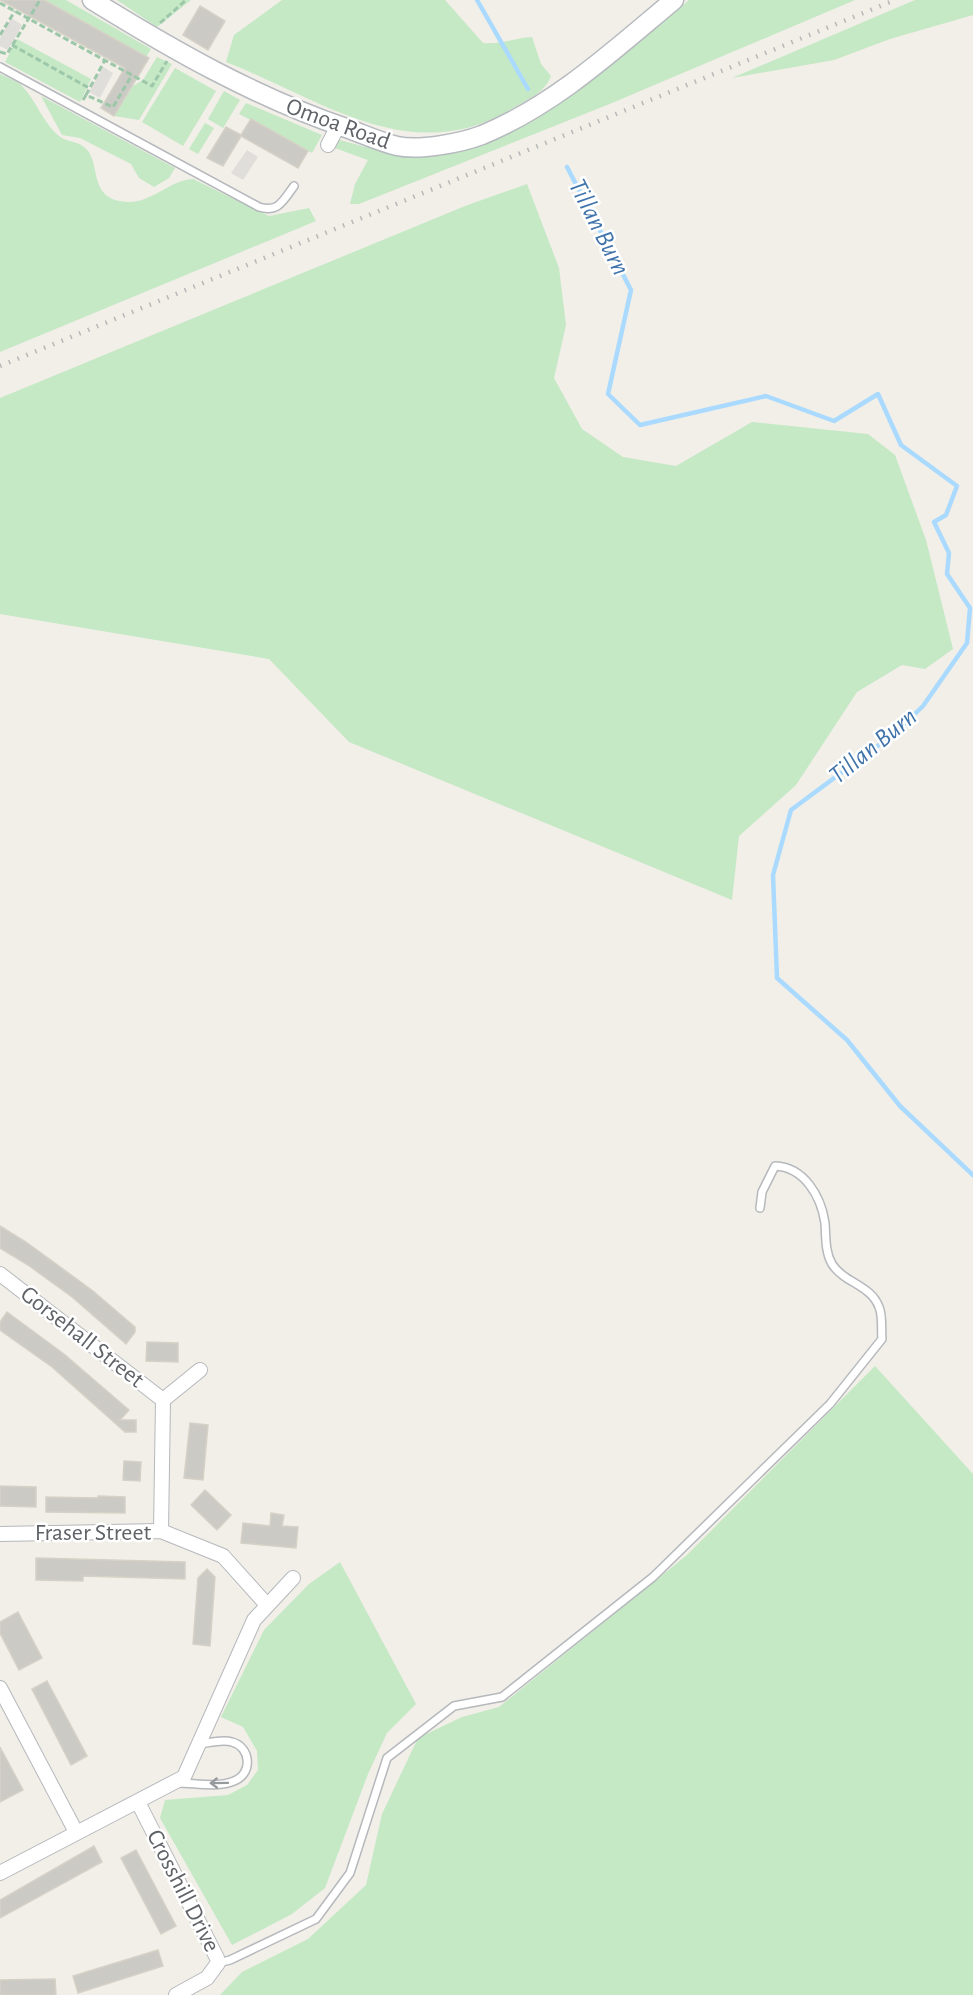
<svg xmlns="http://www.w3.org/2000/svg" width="973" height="1995" viewBox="0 0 973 1995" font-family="'Alegreya Sans',sans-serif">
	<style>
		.industrial { fill: #e0deda }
		.green { fill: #c5e8c5 }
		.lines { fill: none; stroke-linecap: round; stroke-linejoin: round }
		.stream { stroke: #aadaff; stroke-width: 4.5 }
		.building { fill: #cccac5; stroke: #d6d1c6; stroke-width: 1.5 }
		.service-casing { stroke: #b5b8bc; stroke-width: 10 }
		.minor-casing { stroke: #b5b8bc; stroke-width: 16 }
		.secondary-casing { stroke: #b6babf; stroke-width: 21 }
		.path { stroke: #9cc7a9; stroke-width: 3; stroke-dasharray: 6 3; stroke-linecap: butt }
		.service { stroke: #fff; stroke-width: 7 }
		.minor { stroke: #fff; stroke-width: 14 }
		.secondary { stroke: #fff; stroke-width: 18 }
		.rail { stroke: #b6b7b8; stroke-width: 4.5; stroke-dasharray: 1.5 8; stroke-linecap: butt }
		.oneway { stroke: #979a9d }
		.labels { text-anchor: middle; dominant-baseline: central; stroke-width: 5; stroke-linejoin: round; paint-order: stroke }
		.street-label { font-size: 24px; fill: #5f6368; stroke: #fff }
		.water-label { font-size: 26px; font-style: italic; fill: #4174aa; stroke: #fff }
	</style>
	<rect width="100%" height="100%" fill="#f1efe8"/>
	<!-- industrial -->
	<g class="industrial">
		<polygon points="11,18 22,25 8,50 0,46 0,38"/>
		<polygon points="103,67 113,73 100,98 89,92"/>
		<polygon points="247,150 258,157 243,180 231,173"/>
	</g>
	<!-- green -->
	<g class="green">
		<polygon points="45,0 66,0 151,49 146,57"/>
		<polygon points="117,0 191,0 157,27"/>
		<path d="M282,0h163l38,43c17,2 32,-5 49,-6l9,27 10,12c-6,17 -25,24 -41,34 -101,59 -191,-12 -284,-48l8,-27z"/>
		<path d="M689,0h166l-243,103 -253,101h-9l5,-20 13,-24 -36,-13 4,-8c31,8 62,18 94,17 34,-1 61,-16 90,-32 62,-34 115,-77 169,-124z"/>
		<polygon points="915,0 973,0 973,15 890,39 834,60 732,78"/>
		<polygon points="17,39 91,79 80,102 5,62"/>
		<polygon points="157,57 172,64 139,120 114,116 133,86 143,80"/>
		<polygon points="175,68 216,91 183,146 142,122"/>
		<path d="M0,74c6,3 15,6 20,10 16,15 22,38 39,52 7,6 18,5 25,11 19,14 1,54 45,55 24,0 41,-22 64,-23l76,37 40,-8 7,13 -316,131z"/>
		<polygon points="224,91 240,100 223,128 208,119"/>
		<polygon points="41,96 175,168 169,178 154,187 139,178 131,164 80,138 62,135"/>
		<polygon points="246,103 322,135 312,153 239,114"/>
		<polygon points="205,123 214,128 198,154 189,149"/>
		<polygon points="527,184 559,268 566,325 554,378 582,429 623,457 676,466 752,422 868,434 895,455 926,540 953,649 925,669 902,665 857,692 796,785 739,836 732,900 349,742 269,659 0,614 0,398 465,206"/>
		<polygon points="875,1366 973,1474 973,1995 220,1995 242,1972 308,1939 366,1885 382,1814 418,1738 462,1717 499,1707 687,1555"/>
		<polygon points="340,1562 416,1704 387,1733 368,1774 325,1888 292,1914 232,1945 160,1818 165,1800 228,1795 247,1785 258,1770 257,1751 243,1727 221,1717 264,1630 309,1584"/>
	</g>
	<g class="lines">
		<!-- stream -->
		<g class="stream">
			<polyline points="477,0 528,89"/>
			<polyline points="567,167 631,290 608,394 640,425 766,396 834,421 878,394 901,445 957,486 946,515 934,522 949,553 947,574 970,608 967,643 923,706 895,733 791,810 773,875 777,978 847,1040 900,1106 973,1175"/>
		</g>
	</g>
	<!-- building -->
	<g class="building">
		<polygon points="0,0 44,0 149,58 114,116 101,108 125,68"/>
		<polygon points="200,6 225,21 208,50 183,35"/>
		<polygon points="251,119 308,151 298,168 241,136 223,166 207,158 226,127 241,135"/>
		<polygon points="0,1226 26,1242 93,1291 135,1327 135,1332 126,1344 72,1297 28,1265 0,1248"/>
		<polygon points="7,1312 64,1354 129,1410 120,1420 136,1420 136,1432 125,1432 52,1367 0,1330 0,1322"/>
		<polygon points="147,1342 178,1343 178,1362 146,1361"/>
		<polygon points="190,1423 208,1425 203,1480 184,1478"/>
		<polygon points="124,1461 141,1462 140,1481 123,1480"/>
		<polygon points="0,1486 36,1487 36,1507 0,1506"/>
		<polygon points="205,1490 231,1515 217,1530 191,1505"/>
		<polygon points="98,1496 125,1497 125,1513 46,1512 46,1497 98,1498"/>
		<polygon points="271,1513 284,1515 282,1526 298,1527 296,1548 241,1543 243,1523 270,1526"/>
		<polygon points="36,1558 185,1562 185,1579 83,1576 83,1581 36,1580"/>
		<polygon points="207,1569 215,1577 210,1646 193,1644 198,1578"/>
		<polygon points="18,1612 42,1658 19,1670 0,1633 0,1622"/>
		<polygon points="47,1681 87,1756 71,1765 32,1689"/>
		<polygon points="0,1747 23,1790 0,1802"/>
		<polygon points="94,1846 102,1862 0,1918 0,1900"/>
		<polygon points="136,1850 176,1926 161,1934 121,1858"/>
		<polygon points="158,1950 163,1966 78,1993 73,1976"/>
		<polygon points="55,1979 56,1995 0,1995 0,1980"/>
	</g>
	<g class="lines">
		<!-- service casing -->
		<g class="service-casing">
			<g id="service">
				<path d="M0,67l259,140c19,6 24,-6 35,-21"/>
				<path d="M178,1783c17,0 40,5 56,-2 19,-7 17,-34 -2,-39 -10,-3 -23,1 -33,2"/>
				<path d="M218,1963l12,-3 86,-41 34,-46 37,-115 67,-52 48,-9 151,-120 177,-173 52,-65c-1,-10 1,-23 -3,-32 -8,-22 -35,-24 -47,-43 -7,-12 -6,-27 -7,-41 -4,-27 -21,-56 -50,-57l-13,26 -2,16"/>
			</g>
		</g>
		<!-- minor casing -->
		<g class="minor-casing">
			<g id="minor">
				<polyline points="328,145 338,126"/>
				<polyline points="0,1274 163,1400"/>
				<polyline points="161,1531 163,1400 200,1370"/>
				<polyline points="0,1534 161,1531 223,1556 267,1605"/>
				<polyline points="0,1688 76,1832"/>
				<polyline points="138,1802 217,1958 218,1963 207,1978 176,1995"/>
				<polyline points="0,1873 184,1777 254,1620 293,1578"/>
			</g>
		</g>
		<!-- secondary casing -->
		<g class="secondary-casing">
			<path id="secondary" d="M92,0c81,50 163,97 254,128 17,6 34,14 51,18 22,5 64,-3 85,-11 73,-30 132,-85 192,-135"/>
		</g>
		<!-- path -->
		<g class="path">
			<polyline points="0,3 152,86 167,61"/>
			<polyline points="160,23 186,0"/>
			<polyline points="0,35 15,11"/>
			<polyline points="12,45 89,88"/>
			<polyline points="0,52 7,54 40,0"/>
			<polyline points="86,95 105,60"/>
			<polyline points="83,100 86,95 113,107 132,75"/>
		</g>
		<!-- service -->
		<use href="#service" class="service"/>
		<!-- minor -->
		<use href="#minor" class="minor"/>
		<!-- secondary -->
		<use href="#secondary" class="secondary"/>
		<!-- rail -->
		<polyline class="rail" points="0,366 895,0"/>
	</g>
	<!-- one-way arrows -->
	<defs><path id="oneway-shaft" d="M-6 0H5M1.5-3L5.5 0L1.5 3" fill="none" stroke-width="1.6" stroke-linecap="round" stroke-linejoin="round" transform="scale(1.5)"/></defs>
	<use class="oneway" href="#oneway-shaft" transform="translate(219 1783) rotate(179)"/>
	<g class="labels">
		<!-- street labels -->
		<g class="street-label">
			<text transform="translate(338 124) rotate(20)">Omoa Road</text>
			<text transform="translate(82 1337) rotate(38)">Gorsehall Street</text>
			<text x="93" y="1533">Fraser Street</text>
			<text transform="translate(183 1891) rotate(63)">Crosshill Drive</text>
		</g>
		<!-- water labels -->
		<g class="water-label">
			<text transform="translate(599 227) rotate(63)">Tillan Burn</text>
			<text transform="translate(873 746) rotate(-39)">Tillan Burn</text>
		</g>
	</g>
</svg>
